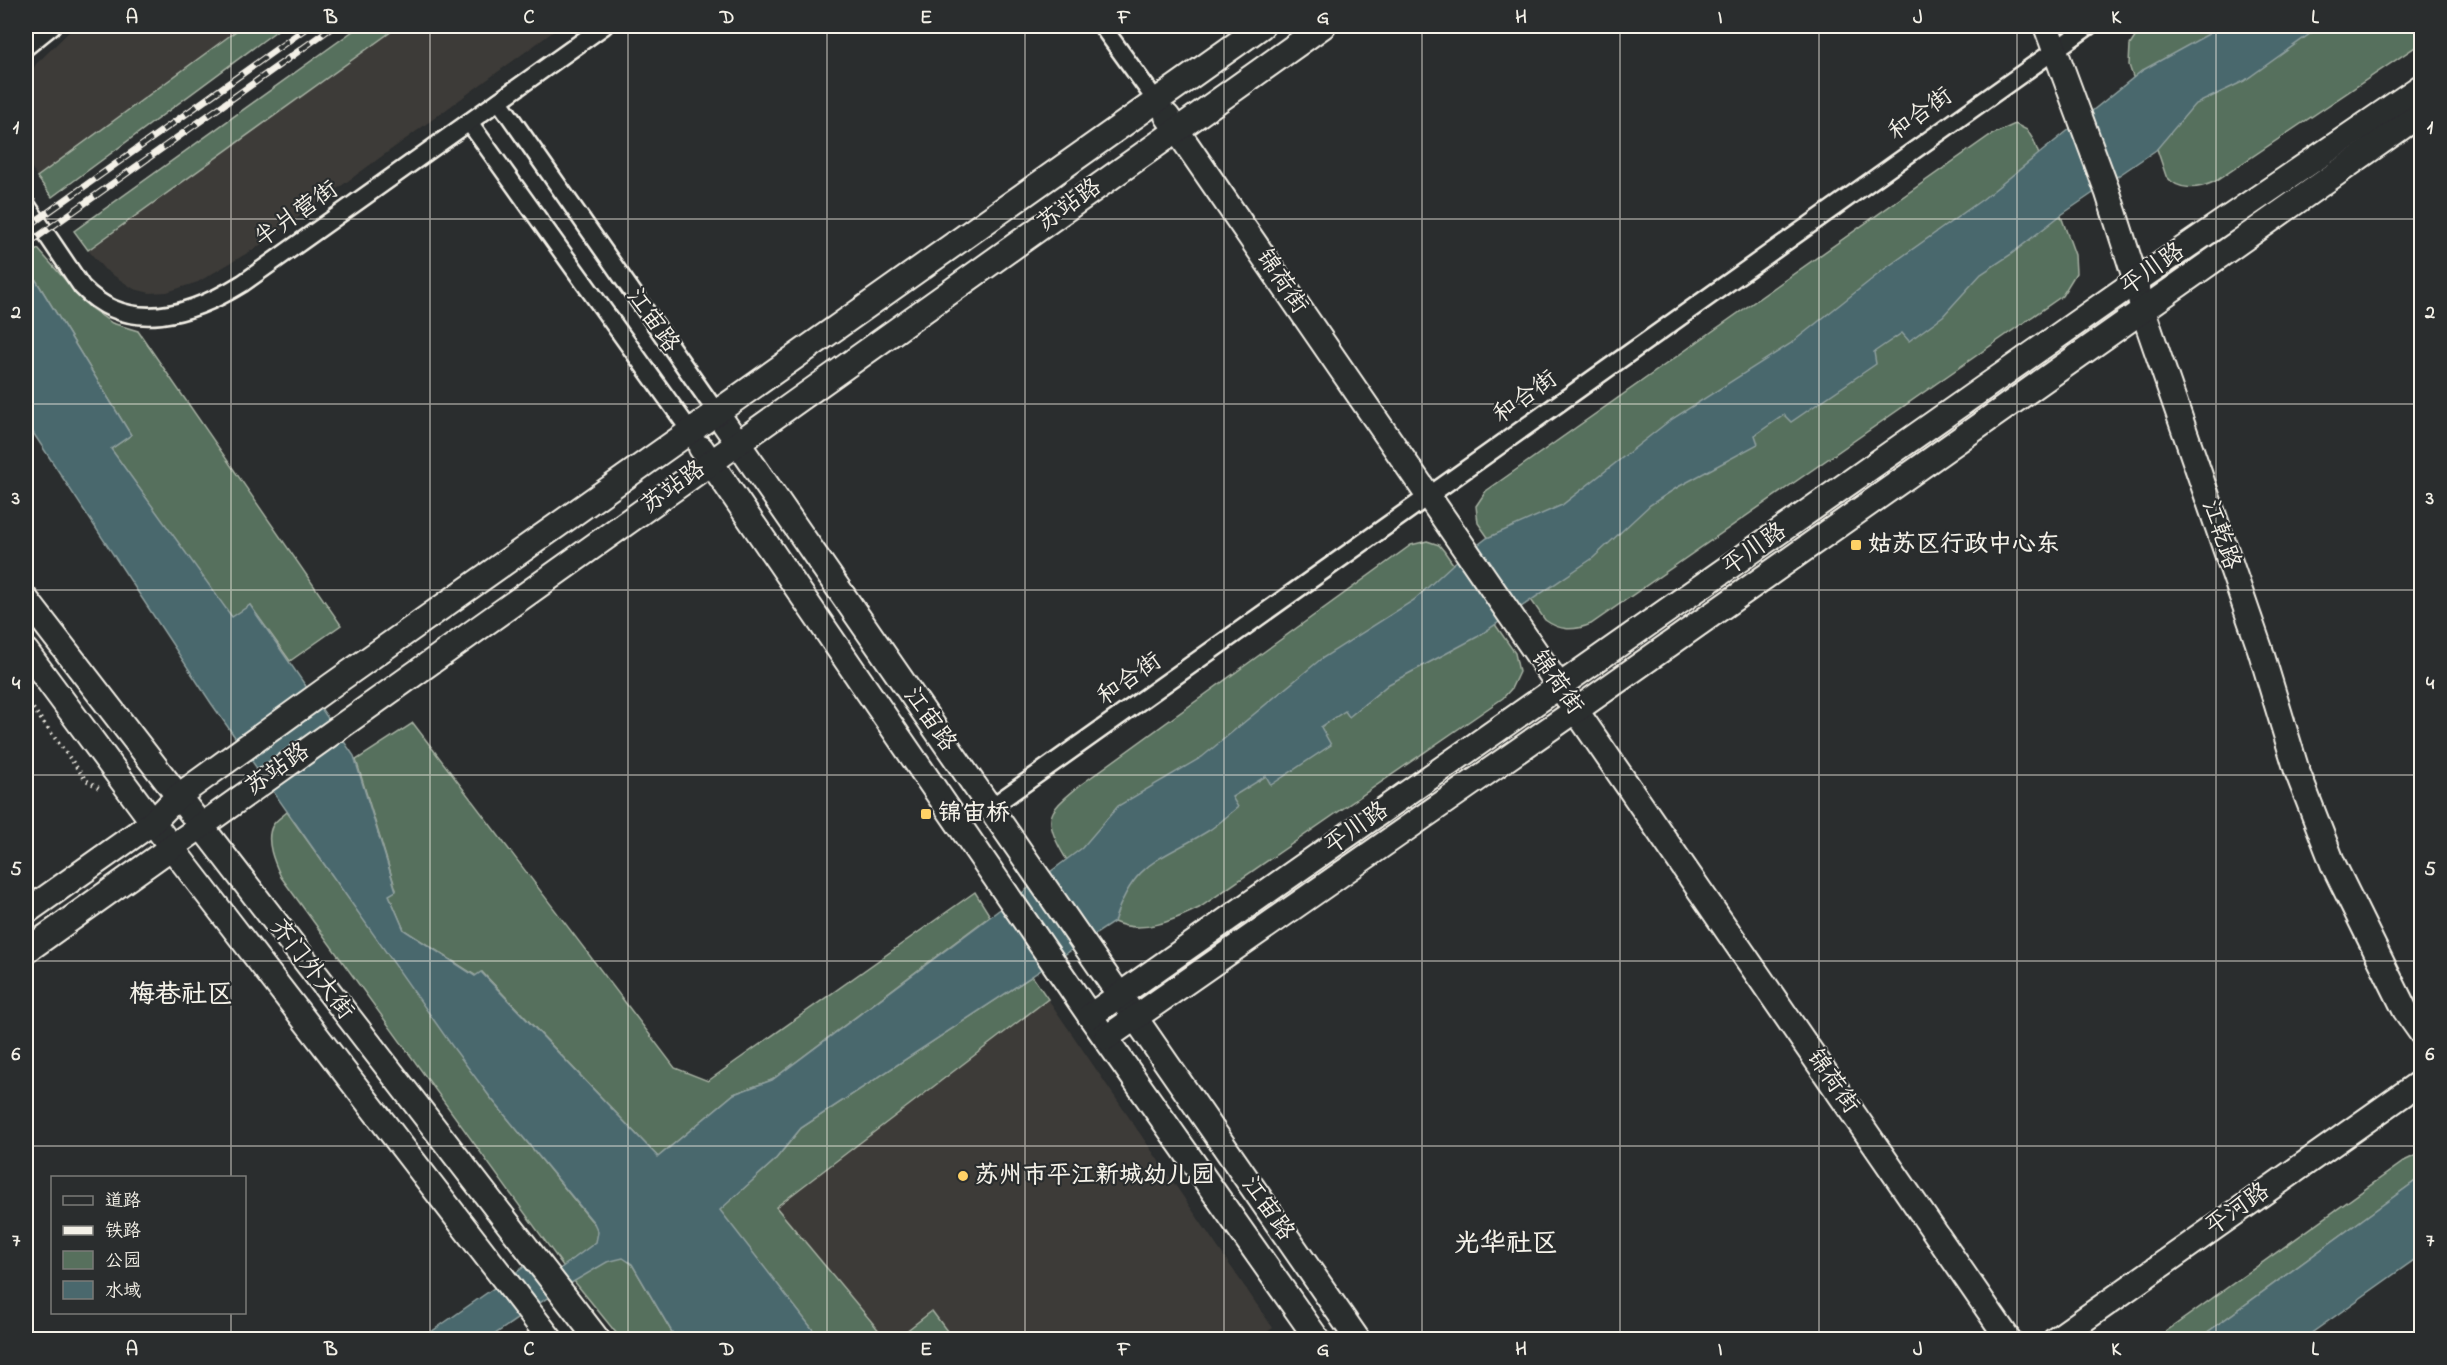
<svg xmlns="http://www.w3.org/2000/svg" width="2447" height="1365" viewBox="0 0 2447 1365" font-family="'Indie Flower','LXGW WenKai TC',sans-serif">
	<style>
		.built { fill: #3c3a37 }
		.green { fill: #57705d; stroke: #a6b0a2; stroke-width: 1.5 }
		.water { fill: #4a686d; stroke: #8e9f9e; stroke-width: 1.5 }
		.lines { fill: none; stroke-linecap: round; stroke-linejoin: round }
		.street-casing { stroke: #f4f1e8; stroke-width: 21 }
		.secondary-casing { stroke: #f4f1e8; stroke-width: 28 }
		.path { stroke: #f4f1e8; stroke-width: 4; stroke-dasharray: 1.5 4.5; stroke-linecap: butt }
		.street { stroke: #2a2d2e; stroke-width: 16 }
		.secondary { stroke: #2a2d2e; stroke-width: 24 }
		.rail-casing { stroke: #f4f1e8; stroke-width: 7 }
		.rail { stroke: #2a2d2e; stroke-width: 4.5; stroke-dasharray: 14; stroke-linecap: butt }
		.grid { fill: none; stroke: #f4f1e8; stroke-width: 1.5; stroke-opacity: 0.55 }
		.poi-dot { fill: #ffd166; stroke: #2a2d2e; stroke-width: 2 }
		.labels { text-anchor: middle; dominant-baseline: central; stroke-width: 4.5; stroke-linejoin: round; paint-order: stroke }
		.street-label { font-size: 24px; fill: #f4f1e8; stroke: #2a2d2e }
		.poi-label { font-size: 24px; font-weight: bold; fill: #f4f1e8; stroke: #2a2d2e; text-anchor: start }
		.neighbourhood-label { font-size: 26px; font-weight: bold; fill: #f4f1e8; stroke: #2a2d2e }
		.neatline { fill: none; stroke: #f4f1e8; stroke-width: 2 }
		.grid-label { font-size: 20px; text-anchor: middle; font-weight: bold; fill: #f4f1e8 }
	</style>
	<rect width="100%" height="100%" fill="#2a2d2e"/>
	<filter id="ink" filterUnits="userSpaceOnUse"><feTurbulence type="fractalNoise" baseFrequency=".0167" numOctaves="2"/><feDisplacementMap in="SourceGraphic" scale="12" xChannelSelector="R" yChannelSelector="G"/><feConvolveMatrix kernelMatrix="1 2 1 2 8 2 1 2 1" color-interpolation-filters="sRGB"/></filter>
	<g filter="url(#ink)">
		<!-- built -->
		<g class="built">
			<polygon points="75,26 243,26 37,177 26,158 26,81 36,64"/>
			<polygon points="399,26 561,26 256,248 198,282 167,292 150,293 134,289 104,269 88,250"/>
			<polygon points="1048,999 1273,1328 1256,1340 953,1339 932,1311 896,1339 886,1339 775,1207"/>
		</g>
		<!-- green -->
		<g class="green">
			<polygon points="243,26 283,26 52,197 37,177"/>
			<polygon points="360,26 399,26 88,250 74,231"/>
			<path d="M2142,26h279v17l-205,138c-17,8 -37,11 -50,-5l-37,-111 1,-20z"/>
			<path d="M2015,124l12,6 7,11 41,114 1,18 -14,23 -471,328c-17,7 -31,7 -46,-4l-67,-97 -2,-17 10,-15 503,-355z"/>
			<polygon points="38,249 89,307 112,323 138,331 341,625 290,661 250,605 232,618 111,449 131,435 26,264 26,258"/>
			<path d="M1427,541l12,4 5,6 71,102 4,19 -8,17 -8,9 -304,210c-25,12 -57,27 -85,14 -15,-21 -75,-85 -61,-110 5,-10 17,-18 26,-26l332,-241z"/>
			<polygon points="413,723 675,1068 708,1081 975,892 990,916 772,1080 734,1094 658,1157 482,972 476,976 404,930 389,895 396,890 356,760"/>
			<path d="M287,812l203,285 100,122 42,45 44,75h-55l-47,-58 -293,-404c-6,-13 -17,-37 -8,-52 3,-5 10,-9 14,-13z"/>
			<polygon points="1032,976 1048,999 776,1207 886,1339 820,1339 719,1210 774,1161 801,1128"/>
			<polygon points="2421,1153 2421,1177 2198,1339 2154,1340 2406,1160"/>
			<polygon points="932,1311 953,1339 896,1339"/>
		</g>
		<!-- water -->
		<g class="water">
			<path d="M2223,26h98l-77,55 -50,24 -38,45 -95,65 -51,40 -29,19 -38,42 -34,25 -7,-8 -28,19 2,12 -85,58 -7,-7 -29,20 3,9 -80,43 -28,18 -57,53 -116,79 -88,47 -40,33 -4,-6 -24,16 10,18 -60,40 -5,-9 -34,21 6,10c-10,8 -19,17 -30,24 -47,29 -75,30 -94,91l-313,206 -27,33 -54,49 100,129h-144l-44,-75 -9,-6 -16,4 -51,30 -68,47h-67l110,-77 15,17 50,-37 2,-10 -4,-9 -104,-126 -38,-51 -241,-343 -185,-281v-158l105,171 -20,14 121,168 18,-12 104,151 42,135 -7,4 15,35 71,46 6,-4 177,185 76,-63 38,-14 310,-232 36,-42 84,-49 119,-98 93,-59 39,-36 34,-26 75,-33 107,-84 121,-77 96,-76 97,-69 160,-129z"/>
			<polygon points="2421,1177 2421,1255 2303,1339 2198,1339"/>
		</g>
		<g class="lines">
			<!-- street casing -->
			<g class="street-casing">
				<g id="street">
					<polyline points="1102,26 1157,102"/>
					<polyline points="26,47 52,26"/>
					<polyline points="499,101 717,413"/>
					<polyline points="469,122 691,432"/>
					<path d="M26,204l56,83c47,49 111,27 161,-4l361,-257"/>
					<polyline points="990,808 2089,26"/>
				</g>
			</g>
			<!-- secondary casing -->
			<g class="secondary-casing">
				<g id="secondary">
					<polyline points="2046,26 2108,193 2136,281 2143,311 2260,649 2297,771 2333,864 2405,1010 2422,1034"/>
					<polyline points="1167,116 2009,1340"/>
					<polyline points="717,413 1358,1340"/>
					<polyline points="701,448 1090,1016 1318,1340"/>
					<polyline points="26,599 598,1340"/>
					<polyline points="26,651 172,848 551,1340"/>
					<polyline points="26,912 153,822 177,797 332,685 1262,26"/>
					<polyline points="26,951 1323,26"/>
					<polyline points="1090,1016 2136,281 2422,86"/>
					<polyline points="1106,1038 1575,711 2422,113"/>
					<polyline points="2055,1340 2422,1081"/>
				</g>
			</g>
			<!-- path -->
			<polyline class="path" points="26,699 86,780 102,790"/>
			<!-- street -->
			<use href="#street" class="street"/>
			<!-- secondary -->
			<use href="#secondary" class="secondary"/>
			<!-- rail casing -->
			<g class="rail-casing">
				<g id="rail">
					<polyline points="26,228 309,26"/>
					<polyline points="26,245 334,26"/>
				</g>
			</g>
			<!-- rail -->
			<use href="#rail" class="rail"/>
		</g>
	</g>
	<!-- grid -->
	<path class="grid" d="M231,26v1152M430,26v1314M628,26v1314M827,26v1314M1025,26v1314M1224,26v1314M1422,26v1314M1620,26v1314M1819,26v1314M2017,26v1314M2216,26v1314M26,219h2396M26,404h2396M26,590h2396M26,775h2396M26,961h2396M26,1146h2396M231,1312v28"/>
	<!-- markers -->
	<g class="poi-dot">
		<rect x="1850" y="539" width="12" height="12" rx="3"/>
		<rect x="920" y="808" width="12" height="12" rx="3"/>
		<circle cx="963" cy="1176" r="6"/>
	</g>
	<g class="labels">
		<!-- street labels -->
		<g class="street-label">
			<text transform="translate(1921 115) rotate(-36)">和合街</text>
			<text transform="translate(1070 206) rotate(-36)">苏站路</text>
			<text transform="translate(297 215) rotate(-35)">半爿营街</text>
			<text transform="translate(2153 270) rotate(-35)">平川路</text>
			<text transform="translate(1281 282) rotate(56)">锦荷街</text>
			<text transform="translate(652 321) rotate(55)">江宙路</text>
			<text transform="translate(1526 398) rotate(-36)">和合街</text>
			<text transform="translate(674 488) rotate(-36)">苏站路</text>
			<text transform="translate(2220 535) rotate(71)">江乾路</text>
			<text transform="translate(1755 550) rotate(-35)">平川路</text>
			<text transform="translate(1130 680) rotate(-35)">和合街</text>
			<text transform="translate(1556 683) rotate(55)">锦荷街</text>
			<text transform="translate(929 720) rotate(55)">江宙路</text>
			<text transform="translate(278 770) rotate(-35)">苏站路</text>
			<text transform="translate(1357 829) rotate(-35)">平川路</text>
			<text transform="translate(311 970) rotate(52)">齐门外大街</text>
			<text transform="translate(1832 1082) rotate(55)">锦荷街</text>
			<text transform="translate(1267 1209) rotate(55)">江宙路</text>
			<text transform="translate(2238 1210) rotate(-35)">平河路</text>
		</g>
		<!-- poi labels -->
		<g class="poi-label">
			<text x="1868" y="545">姑苏区行政中心东</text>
			<text x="938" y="814">锦宙桥</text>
			<text x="975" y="1176">苏州市平江新城幼儿园</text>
		</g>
		<!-- neighbourhood labels -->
		<g class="neighbourhood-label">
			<text x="181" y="996">梅巷社区</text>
			<text x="1506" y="1245">光华社区</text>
		</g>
	</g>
	<!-- margin -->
	<rect width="2447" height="1365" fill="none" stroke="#2a2d2e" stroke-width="66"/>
	<!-- legend -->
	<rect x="51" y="1176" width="195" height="138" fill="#2a2d2e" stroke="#7b7b78" stroke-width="1.5"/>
	<rect x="63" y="1196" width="30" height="9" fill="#2a2d2e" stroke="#7b7b78" stroke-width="1.5"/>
	<text x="105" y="1206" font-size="18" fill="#f4f1e8">道路</text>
	<rect x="63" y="1226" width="30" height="9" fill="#f4f1e8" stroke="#7b7b78" stroke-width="1.5"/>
	<text x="105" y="1236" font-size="18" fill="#f4f1e8">铁路</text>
	<rect x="63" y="1251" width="30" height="18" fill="#57705d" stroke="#7b7b78" stroke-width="1.5"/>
	<text x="105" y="1266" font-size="18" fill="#f4f1e8">公园</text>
	<rect x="63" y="1281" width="30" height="18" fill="#4a686d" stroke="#7b7b78" stroke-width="1.5"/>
	<text x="105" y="1296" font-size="18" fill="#f4f1e8">水域</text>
	<rect x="33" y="33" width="2381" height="1299" class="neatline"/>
	<g class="grid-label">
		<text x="132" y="23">A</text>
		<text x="331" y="23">B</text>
		<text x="529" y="23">C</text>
		<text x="727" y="23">D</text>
		<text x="926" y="23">E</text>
		<text x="1124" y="23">F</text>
		<text x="1323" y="23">G</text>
		<text x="1521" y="23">H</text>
		<text x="1720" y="23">I</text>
		<text x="1918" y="23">J</text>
		<text x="2116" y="23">K</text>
		<text x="2315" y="23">L</text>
		<text x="16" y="133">1</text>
		<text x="2430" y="133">1</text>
		<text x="16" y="318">2</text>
		<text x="2430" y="318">2</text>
		<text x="16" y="504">3</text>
		<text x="2430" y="504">3</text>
		<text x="16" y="689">4</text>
		<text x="2430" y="689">4</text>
		<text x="16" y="875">5</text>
		<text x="2430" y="875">5</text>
		<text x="16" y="1060">6</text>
		<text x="2430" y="1060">6</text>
		<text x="16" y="1246">7</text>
		<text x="2430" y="1246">7</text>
		<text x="132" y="1355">A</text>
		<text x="331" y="1355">B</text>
		<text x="529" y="1355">C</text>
		<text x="727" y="1355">D</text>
		<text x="926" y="1355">E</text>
		<text x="1124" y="1355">F</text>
		<text x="1323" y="1355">G</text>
		<text x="1521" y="1355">H</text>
		<text x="1720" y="1355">I</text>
		<text x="1918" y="1355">J</text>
		<text x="2116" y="1355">K</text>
		<text x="2315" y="1355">L</text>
	</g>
</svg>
